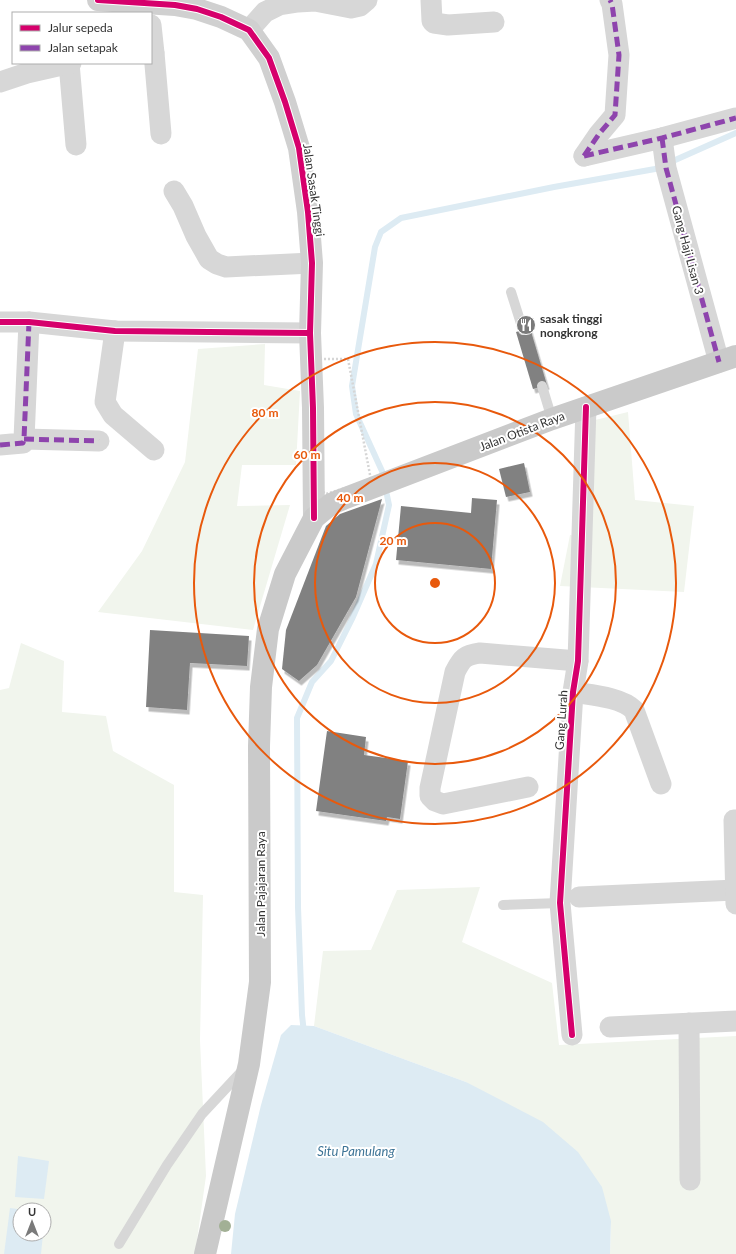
<svg xmlns="http://www.w3.org/2000/svg" width="736" height="1254" viewBox="0 0 736 1254" font-family="Lato,sans-serif">
	<style>
		.green { fill: #f1f5ed; fill-rule: evenodd }
		.water { fill: #ddebf3 }
		.lines { fill: none; stroke-linecap: round; stroke-linejoin: round }
		.stream { stroke: #ddebf3; stroke-width: 6 }
		.building { fill: #818181; filter: url(#shadow) }
		.path { stroke: #d6d6d6; stroke-width: 2.5; stroke-dasharray: 2 2; stroke-linecap: butt }
		.lane { stroke: #d7d7d7; stroke-width: 10 }
		.street { stroke: #d7d7d7; stroke-width: 21 }
		.secondary { stroke: #d0d0d0; stroke-width: 22 }
		.primary { stroke: #cacaca; stroke-width: 22 }
		.quiet { stroke: #8e44ad; stroke-width: 5; stroke-dasharray: 10 5; stroke-linecap: butt }
		.cycleway-casing { stroke: #fff; stroke-width: 8 }
		.cycleway { stroke: #d6006c; stroke-width: 6 }
		.tree { fill: #a2b095 }
		.ring { fill: none; stroke: #e8590c; stroke-width: 2 }
		.labels { text-anchor: middle; dominant-baseline: central; stroke-width: 4; stroke-linejoin: round; paint-order: stroke }
		.street-label { font-size: 12px; fill: #333; stroke: #fff }
		.poi-label { font-size: 12px; font-weight: bold; fill: #333; stroke: #fff; text-anchor: start }
		.water-label { font-size: 13px; font-style: italic; fill: #3f7597; stroke: #fff }
		.centre { fill: #e8590c; stroke: #fff; stroke-width: 2 }
		.ring-label { font-size: 12px; text-anchor: middle; font-weight: bold; fill: #e8590c; stroke: #fff; stroke-width: 4; stroke-linejoin: round; paint-order: stroke }
	</style>
	<defs>
		<filter id="shadow"><feDropShadow dx="2.5" dy="4.5" stdDeviation="0" flood-color="#0004"/></filter>
	</defs>
	<rect width="100%" height="100%" fill="#fff"/>
	<!-- green -->
	<g class="green">
		<polygon points="265,344 264,385 300,391 296,465 242,465 237,506 290,505 253,630 98,612 142,551 185,462 198,349"/>
		<polygon points="628,412 635,500 694,506 684,592 560,586 570,535 588,537 591,421"/>
		<path d="M21,643l43,18 -2,51 44,4 7,35 61,34v107l29,3 -3,145 6,136 -11,78h-195v-564l9,-2zM20,1210h24v24h-24z"/>
		<polygon points="480,887 462,942 552,983 559,1045 736,1036 736,1254 610,1254 611,1221 466,1082 314,1026 323,951 371,950 397,890"/>
	</g>
	<!-- water -->
	<g class="water">
		<polygon points="291,1025 314,1026 466,1082 543,1122 578,1152 602,1187 611,1221 610,1254 231,1254 235,1214 261,1105 281,1035"/>
		<polygon points="18,1156 49,1161 44,1199 15,1197"/>
		<polygon points="10,1208 25,1210 20,1210 20,1234 43,1234 41,1254 4,1254"/>
	</g>
	<g class="lines">
		<!-- stream -->
		<polyline class="stream" points="304,1033 302,1015 298,907 297,718 312,682 331,661 352,619 376,564 389,505 382,471 356,414 352,386 375,247 381,232 401,218 554,187 655,169 736,133"/>
	</g>
	<!-- building -->
	<g class="building">
		<polygon points="530,328 547,385 533,389 516,332"/>
		<polygon points="524,463 530,492 506,497 499,469"/>
		<polygon points="472,498 497,500 491,569 396,560 401,506 471,513"/>
		<polygon points="382,499 356,597 317,665 299,681 282,669 286,630 326,526 340,514"/>
		<polygon points="150,630 249,636 247,666 190,663 187,710 146,707"/>
		<polygon points="327,731 366,737 364,755 408,761 400,819 387,817 386,821 316,811"/>
	</g>
	<g class="lines">
		<!-- path -->
		<polygon class="path" points="320,359 348,359 371,480 326,494 315,486 312,474"/>
		<!-- lane -->
		<g class="lane">
			<polyline points="511,292 523,330"/>
			<polyline points="542,386 552,419"/>
			<polyline points="503,905 560,903"/>
			<polyline points="119,1244 167,1165 202,1114 243,1070"/>
		</g>
		<!-- street -->
		<g class="street">
			<polyline points="431,0 432,21 434,23 448,25 494,22"/>
			<polyline points="151,25 154,53"/>
			<polyline points="249,30 265,12 279,5 298,2 315,1 351,8 360,6 367,0"/>
			<polyline points="151,53 154,53 161,134"/>
			<polyline points="69,63 76,145"/>
			<polyline points="0,82 27,73 71,63"/>
			<polyline points="662,138 666,168 719,362"/>
			<polyline points="584,156 599,134 615,115 619,55 612,4 610,0"/>
			<polyline points="584,156 662,138 736,118"/>
			<polyline points="174,191 183,206 196,236 209,259 217,264 226,267 312,263"/>
			<polyline points="0,322 29,322 115,331 310,333"/>
			<polyline points="115,331 105,402 113,415 154,450"/>
			<polyline points="24,439 99,441"/>
			<polyline points="0,445 23,443 24,439 29,322"/>
			<path d="M573,692c18,3 48,5 61,18l27,74"/>
			<path d="M528,787l-85,17 -8,-3 -5,-5v-8l25,-116c7,-14 10,-17 25,-19l98,8"/>
			<polyline points="579,897 736,890"/>
			<polyline points="736,904 734,820 736,820"/>
			<polyline points="689,1023 690,1180"/>
			<polyline points="610,1027 736,1021"/>
			<polyline points="572,1035 560,903 573,692 578,661 586,407"/>
		</g>
		<!-- secondary -->
		<polyline class="secondary" points="98,0 175,5 197,9 221,17 249,30 269,58 285,102 299,148 308,212 312,263 310,333 313,408 314,518"/>
		<!-- primary -->
		<polyline class="primary" points="205,1254 249,1064 260,982 259,746 261,687 268,629 285,574 314,518 331,504 343,499 552,419 736,356"/>
		<!-- quiet -->
		<g class="quiet">
			<polyline points="662,138 666,168 719,362"/>
			<polyline points="584,156 599,134 615,115 619,55 612,4 610,0"/>
			<polyline points="584,156 662,138 736,118"/>
			<polyline points="24,439 99,441"/>
			<polyline points="0,445 23,443 24,439 29,322"/>
		</g>
		<!-- cycleway casing -->
		<g class="cycleway-casing">
			<g id="cycleway">
				<polyline points="98,0 175,5 197,9 221,17 249,30 269,58 285,102 299,148 308,212 312,263 310,333 313,408 314,518"/>
				<polyline points="0,322 29,322 115,331 310,333"/>
				<polyline points="572,1035 560,903 573,692 578,661 586,407"/>
			</g>
		</g>
		<!-- cycleway -->
		<use href="#cycleway" class="cycleway"/>
	</g>
	<!-- trees -->
	<circle class="tree" cx="225" cy="1226" r="6"/>
	<!-- distance rings -->
	<g class="ring">
		<circle cx="435" cy="583" r="60"/>
		<circle cx="435" cy="583" r="120"/>
		<circle cx="435" cy="583" r="181"/>
		<circle cx="435" cy="583" r="241"/>
	</g>
	<!-- icons -->
	<defs>
		<g id="restaurant-disc" transform="scale(1)"><circle r="9.5" fill="#7a7a7a" stroke="#fff"/><path d="M-5-6h1v4h1v-4h1v4h1v-4h1v5L-1.5 .5V6h-2V.5L-5-1ZM5-6V6H3V1.5H1.5Q1.5-4 5-6Z" fill="#fff"/></g>
	</defs>
	<g fill-rule="evenodd">
		<use href="#restaurant-disc" x="526" y="325"/>
	</g>
	<g class="labels">
		<!-- street labels -->
		<g class="street-label">
			<text transform="translate(314 190) rotate(82)">Jalan Sasak Tinggi</text>
			<text transform="translate(688 250) rotate(75)">Gang Haji Lisan 3</text>
			<text transform="translate(522 431) rotate(-21)">Jalan Otista Raya</text>
			<text transform="translate(561 720) rotate(-86)">Gang Lurah</text>
			<text transform="translate(260 884) rotate(-90)">Jalan Pajajaran Raya</text>
		</g>
		<!-- poi labels -->
		<g class="poi-label">
			<text x="540" y="318">sasak tinggi<tspan x="540" dy="14">nongkrong</tspan></text>
		</g>
		<!-- water labels -->
		<g class="water-label">
			<text x="356" y="1151">Situ Pamulang</text>
		</g>
	</g>
	<circle cx="435" cy="583" r="6" class="centre"/>
	<g class="ring-label">
		<text x="265" y="417">80 m</text>
		<text x="307" y="459">60 m</text>
		<text x="350" y="502">40 m</text>
		<text x="393" y="545">20 m</text>
	</g>
	<!-- legend -->
	<rect x="12" y="12" width="140" height="52" fill="#ffffff" stroke="#adadad"/>
	<rect x="20" y="25" width="20" height="6" fill="#d6006c" stroke="#adadad"/>
	<text x="48" y="32" font-size="12" fill="#333333">Jalur sepeda</text>
	<rect x="20" y="45" width="20" height="6" fill="#8e44ad" stroke="#adadad"/>
	<text x="48" y="52" font-size="12" fill="#333333">Jalan setapak</text>
	<!-- north arrow -->
	<g transform="translate(32 1222)"><circle r="19" fill="#ffffff" stroke="#adadad"/>
	<path d="M0-3L7 15L0 10L-7 15Z" fill="#7a7a7a"/>
	<text y="-6" font-size="11" font-weight="bold" text-anchor="middle" fill="#333333">U</text>
	</g>
</svg>
